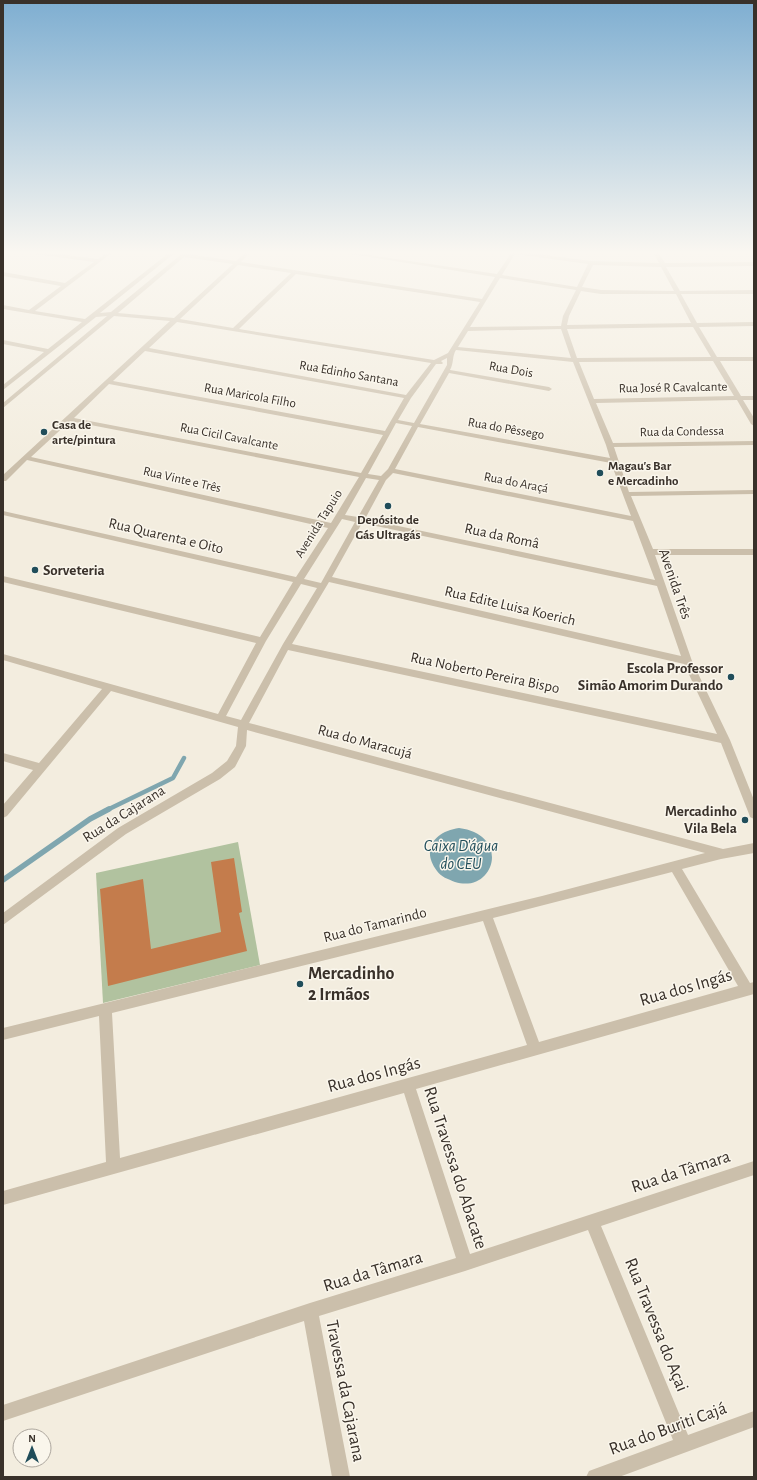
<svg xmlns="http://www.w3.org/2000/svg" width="757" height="1480" viewBox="0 0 757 1480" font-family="'Alegreya Sans',sans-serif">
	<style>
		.green { fill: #b1c29f }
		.water { fill: #7fa6af }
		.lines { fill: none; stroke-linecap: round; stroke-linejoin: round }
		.stream-far1 { stroke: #7fa6af; stroke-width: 4.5 }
		.stream { stroke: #7fa6af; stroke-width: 5.5 }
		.building { fill: #c47c4c }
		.minor { fill: #cbbfab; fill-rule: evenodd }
		.poi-dot { fill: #204d5a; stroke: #faf6ec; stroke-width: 1.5 }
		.labels { text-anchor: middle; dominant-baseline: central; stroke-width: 3; stroke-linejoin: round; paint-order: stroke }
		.far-street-label { font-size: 13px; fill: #39312a; stroke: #faf6ec }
		.far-poi-label { font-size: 13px; font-weight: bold; fill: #39312a; stroke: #faf6ec; text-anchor: start }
		.street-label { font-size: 15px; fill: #39312a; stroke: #faf6ec }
		.poi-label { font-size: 15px; font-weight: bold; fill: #39312a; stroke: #faf6ec; text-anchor: end }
		.water-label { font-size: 16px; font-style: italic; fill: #204d5a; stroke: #faf6ec }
		.near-poi-label { font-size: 18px; font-weight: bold; fill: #39312a; stroke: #faf6ec; text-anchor: start }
		.near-street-label { font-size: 18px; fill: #39312a; stroke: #faf6ec }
	</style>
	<rect width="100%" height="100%" fill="#f3eddf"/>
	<!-- green -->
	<polygon class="green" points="238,842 260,965 103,1003 96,873"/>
	<!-- water -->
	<path class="water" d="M459,828c53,7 35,66 -4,54 -7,-3 -14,-5 -18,-11 -17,-22 -1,-40 22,-43z"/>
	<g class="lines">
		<!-- stream-far1 -->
		<polyline class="stream-far1" points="107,810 173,778 184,758"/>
		<!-- stream -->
		<polyline class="stream" points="3,880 90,819 109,809"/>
	</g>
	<!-- building -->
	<polygon class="building" points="234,858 242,912 239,913 247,951 108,986 100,889 143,879 151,949 221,932 211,862"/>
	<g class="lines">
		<!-- minor -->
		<path class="minor" d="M33,252h10l55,7 10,-7h5l-78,59 50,8 85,-67h6l-76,61 11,-1 73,-60h5l-1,2 48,7 10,-9h5l-10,10 241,37 13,-22 -157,-25h11l148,22 15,-22h10l69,9 68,2 -6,-11h5l7,11 89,-1v4l-88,1 14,24 74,-1v4h-73l16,29 57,-1v4l-55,1 18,30h37v4h-34l21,35h13v4h-11l11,18v8l-3,-2 -14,-24 -141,3 17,40 141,-2v4l-140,2 15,45 125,-2v4l-123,2 22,53h101v6h-99l37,106 38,79 24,60v19l-4,-2 -1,-3 -28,-71 -433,-93 -39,73 474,126 31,-6v10l-33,6 -39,10 68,114 4,-1v12l-338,95 54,165 284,-93v14l-153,51 87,209 66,-24v16l-135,50h-33l3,-6 84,-31 -85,-210 -123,41 -146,45 31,161h-18l-28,-156 -301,100v-16l307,-102 146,-45 -52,-165 -401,112v-14l103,-29 -7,-146 -96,24v-12l539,-132 163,-43 -458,-123 -1,16 -11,21 -15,12 -94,55 -123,91v-12l115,-85 94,-55 15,-12 9,-15 2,-19 -127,-36 -104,125 -4,2v-13l30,-35 -30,-9v-8l36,10 63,-74 -99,-29v-6l215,60 38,-71 -253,-61v-6l257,61 33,-55 -290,-67v-4l293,66 32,-49 -301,-68 -21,21h-3v-6l167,-154 -56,-5 -111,92v-5l104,-87 -11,1 -93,73v-5l41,-33 -41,-8v-4l45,9 34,-27 -79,-13v-4l26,5 32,-24 -58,-10v-4l62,11 29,-21 -59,-8zM515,254l73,10 -11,23 -75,-12zM184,257l49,7 -59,54 -56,-5zM238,265l53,8 -58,55 -53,-9zM593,265l68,2 13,24 -73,-1 -19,-3zM296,274l184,28 -32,51 -14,7 -195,-31zM500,278l76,12 -13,26 -2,10 -91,1zM581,291l20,3h75l15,29 -124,2 2,-9zM177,322l254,41 -25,32 -257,-47zM693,327l18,30 -134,1 -10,-29zM561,329l10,29 -113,-11 10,-16zM456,350l117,12 33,83 4,13 -190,-34 29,-51 100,18 3,-2 -3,-2 -99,-17c4,-7 2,-14 6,-20zM145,351l259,47 -19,33 -272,-50zM447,358v7l-33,58 -16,-3 13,-22 25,-34h6l1,-1 -2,-2zM713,361l21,35 -140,3 -15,-37zM109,384l274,51 -22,38 -287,-55zM70,421l289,56 -28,46 -300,-66zM396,423l16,3 -24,43 -7,7 -13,-2zM418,427l193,36 20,53 -236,-47zM393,473l240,48 22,59 -290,-61 21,-39zM366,478l13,2 -21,37 -13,-2zM342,519l13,3 -34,61 -17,-4zM362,523l295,63 24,70 -349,-79zM329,582l355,82 33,70 -425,-90zM301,584l16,4 -34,56 -42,76 -15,-4 40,-75zM672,872l66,114 -199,56 -46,-124zM483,921l44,124 -407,113 -8,-145z"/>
	</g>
	<!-- sky -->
	<linearGradient id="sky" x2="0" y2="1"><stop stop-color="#7eaed1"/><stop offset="0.55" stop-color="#faf7f1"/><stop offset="1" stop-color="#faf7f1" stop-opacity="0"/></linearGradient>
	<rect width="757" height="459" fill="url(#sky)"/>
	<!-- markers -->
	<g class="poi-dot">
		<circle cx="44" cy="432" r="4"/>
		<circle cx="600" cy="473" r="4"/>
		<circle cx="388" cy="506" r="4"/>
		<circle cx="35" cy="570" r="4"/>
		<circle cx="731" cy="677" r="4"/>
		<circle cx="745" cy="820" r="4"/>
		<circle cx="300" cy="984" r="4"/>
	</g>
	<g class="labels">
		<!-- far-street labels -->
		<g class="far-street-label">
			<text transform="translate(511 370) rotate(10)">Rua Dois</text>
			<text transform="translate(349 374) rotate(10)">Rua Edinho Santana</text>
			<text transform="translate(673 388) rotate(-1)">Rua José R Cavalcante</text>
			<text transform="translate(250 396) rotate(10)">Rua Maricola Filho</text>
			<text transform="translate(506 429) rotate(10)">Rua do Pêssego</text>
			<text transform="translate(682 432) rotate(-1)">Rua da Condessa</text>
			<text transform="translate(229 437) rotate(11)">Rua Cicil Cavalcante</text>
			<text transform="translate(182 480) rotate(13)">Rua Vinte e Três</text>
			<text transform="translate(516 483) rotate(11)">Rua do Araçá</text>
			<text transform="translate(319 524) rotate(-58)">Avenida Tapuio</text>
		</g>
		<!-- far-poi labels -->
		<g class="far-poi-label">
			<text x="52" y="425">Casa de<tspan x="52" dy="15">arte/pintura</tspan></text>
			<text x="608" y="466">Magau's Bar<tspan x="608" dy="15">e Mercadinho</tspan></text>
			<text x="388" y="520" text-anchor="middle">Depósito de<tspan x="388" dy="15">Gás Ultragás</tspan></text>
		</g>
		<!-- street labels -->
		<g class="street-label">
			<text transform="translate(166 536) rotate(13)">Rua Quarenta e Oito</text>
			<text transform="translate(502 536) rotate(12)">Rua da Româ</text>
			<text transform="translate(675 584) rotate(71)">Avenida Três</text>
			<text transform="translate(510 606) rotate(13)">Rua Edite Luisa Koerich</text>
			<text transform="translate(485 673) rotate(12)">Rua Noberto Pereira Bispo</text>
			<text transform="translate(365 742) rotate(15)">Rua do Maracujá</text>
			<text transform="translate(124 814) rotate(-32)">Rua da Cajarana</text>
			<text transform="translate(375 925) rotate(-14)">Rua do Tamarindo</text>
		</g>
		<!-- poi labels -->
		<g class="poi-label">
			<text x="43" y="570" text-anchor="start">Sorveteria</text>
			<text x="723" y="668">Escola Professor<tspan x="723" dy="17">Simão Amorim Durando</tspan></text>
			<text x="737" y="811">Mercadinho<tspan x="737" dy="17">Vila Bela</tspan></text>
		</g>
		<!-- water labels -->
		<g class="water-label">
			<text x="461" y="846">Caixa D'água<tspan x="461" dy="18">do CEU</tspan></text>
		</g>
		<!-- near-poi labels -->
		<g class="near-poi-label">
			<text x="308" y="974">Mercadinho<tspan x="308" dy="21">2 Irmãos</tspan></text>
		</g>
		<!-- near-street labels -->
		<g class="near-street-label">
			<text transform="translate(686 988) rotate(-16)">Rua dos Ingás</text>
			<text transform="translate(374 1075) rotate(-15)">Rua dos Ingás</text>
			<text transform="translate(455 1168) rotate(72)">Rua Travessa do Abacate</text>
			<text transform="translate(681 1172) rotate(-18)">Rua da Tâmara</text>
			<text transform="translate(373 1272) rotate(-17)">Rua da Tâmara</text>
			<text transform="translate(656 1325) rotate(68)">Rua Travessa do Açai</text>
			<text transform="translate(345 1391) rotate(79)">Travessa da Cajarana</text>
			<text transform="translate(668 1429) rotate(-20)">Rua do Buriti Cajá</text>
		</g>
	</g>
	<!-- border -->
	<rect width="757" height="1480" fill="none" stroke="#39312a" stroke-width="8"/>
	<!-- north arrow -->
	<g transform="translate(32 1448)"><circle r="19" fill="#faf6ec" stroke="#ada79e"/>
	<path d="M0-3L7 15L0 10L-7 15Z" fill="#204d5a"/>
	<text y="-6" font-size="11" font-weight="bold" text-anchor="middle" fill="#39312a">N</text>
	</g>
</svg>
